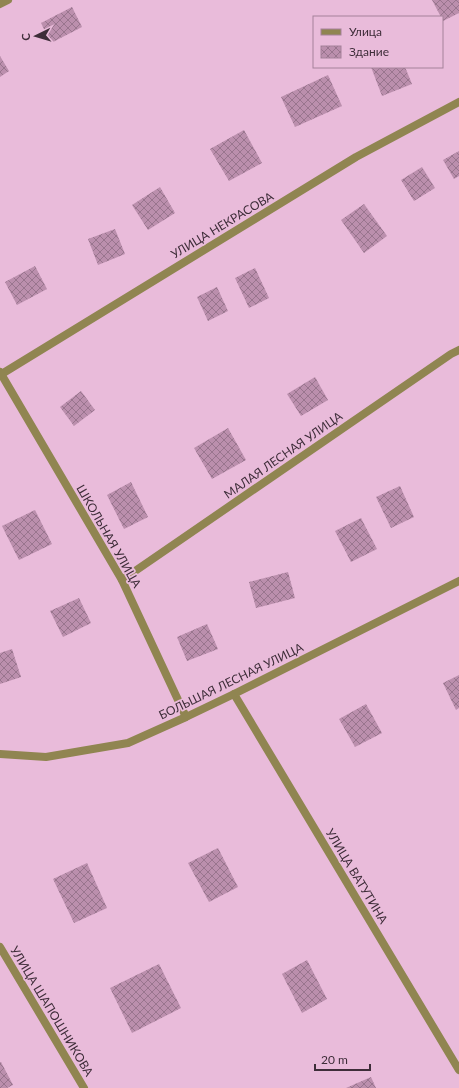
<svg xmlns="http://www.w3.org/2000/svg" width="459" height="1088" viewBox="0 0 459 1088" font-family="Lato,sans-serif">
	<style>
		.building { fill: url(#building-cross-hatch) }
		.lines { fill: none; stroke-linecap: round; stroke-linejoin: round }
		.service { stroke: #908551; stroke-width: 8 }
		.minor { stroke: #908551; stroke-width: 8 }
		.labels { text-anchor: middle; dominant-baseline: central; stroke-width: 3.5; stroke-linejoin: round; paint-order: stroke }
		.street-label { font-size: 12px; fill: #3e2d39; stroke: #e9bbda }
	</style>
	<defs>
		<pattern id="building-cross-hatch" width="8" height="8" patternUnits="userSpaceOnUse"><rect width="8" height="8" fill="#bb8fad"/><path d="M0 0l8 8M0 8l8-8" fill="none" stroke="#99758e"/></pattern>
	</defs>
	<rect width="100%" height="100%" fill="#e9bbda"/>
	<!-- building -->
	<g class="building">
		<polygon points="432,0 459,0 459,13 443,21"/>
		<polygon points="72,7 82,27 51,43 41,23"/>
		<polygon points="0,56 9,71 0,77"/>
		<polygon points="371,67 405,67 412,84 382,96"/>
		<polygon points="328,75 342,106 295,127 281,97"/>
		<polygon points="244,130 262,163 229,181 210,149"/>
		<polygon points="459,151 459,176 454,179 443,160"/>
		<polygon points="422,167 435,188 414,201 401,180"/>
		<polygon points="160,187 175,213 148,230 132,205"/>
		<polygon points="364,204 387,236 364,253 341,220"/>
		<polygon points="115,229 125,254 98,265 88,239"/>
		<polygon points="35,266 47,289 17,305 5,282"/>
		<polygon points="255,268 269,298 249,308 235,278"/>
		<polygon points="217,287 228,311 208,321 197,297"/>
		<polygon points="315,377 328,400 301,416 287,394"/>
		<polygon points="81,391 95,410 74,426 60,407"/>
		<polygon points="228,428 246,460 212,479 194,448"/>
		<polygon points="131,482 148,517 124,529 107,495"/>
		<polygon points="400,486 414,517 391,528 376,497"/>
		<polygon points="35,510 52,544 19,560 2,526"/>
		<polygon points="361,518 377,549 351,562 335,531"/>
		<polygon points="288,572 295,598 256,608 249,582"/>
		<polygon points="79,598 91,623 63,637 50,611"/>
		<polygon points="207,624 218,649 187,661 177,637"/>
		<polygon points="12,649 21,677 0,684 0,653"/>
		<polygon points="459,675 459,708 456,710 443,683"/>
		<polygon points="366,704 382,733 355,747 339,719"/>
		<polygon points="218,848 238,887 209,902 188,863"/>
		<polygon points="87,863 107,908 74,923 53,879"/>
		<polygon points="307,960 327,999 302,1013 282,974"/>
		<polygon points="159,964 181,1008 132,1033 110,988"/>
		<polygon points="0,1062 1,1062 13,1085 7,1088 0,1088"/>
		<polygon points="371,1077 376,1088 346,1088"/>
	</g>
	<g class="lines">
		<!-- service -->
		<polyline class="service" points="122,580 451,354 459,350"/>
		<!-- minor -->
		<g class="minor">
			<polyline points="0,4 8,0"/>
			<polyline points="0,372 122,580 186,717"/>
			<polyline points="0,375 356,157 459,102"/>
			<polyline points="234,694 459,1070"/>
			<polyline points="0,754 46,757 128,743 186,717 234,694 459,581"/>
			<polyline points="0,947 84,1088"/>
		</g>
	</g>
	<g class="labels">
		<!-- street labels -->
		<g class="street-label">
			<text transform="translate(222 225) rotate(-31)">УЛИЦА НЕКРАСОВА</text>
			<text transform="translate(283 455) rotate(-35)">МАЛАЯ ЛЕСНАЯ УЛИЦА</text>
			<text transform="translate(109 536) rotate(60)">ШКОЛЬНАЯ УЛИЦА</text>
			<text transform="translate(231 681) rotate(-26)">БОЛЬШАЯ ЛЕСНАЯ УЛИЦА</text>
			<text transform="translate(357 876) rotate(59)">УЛИЦА ВАТУТИНА</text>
			<text transform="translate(52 1011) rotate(59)">УЛИЦА ШАПОШНИКОВА</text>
		</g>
	</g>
	<!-- legend -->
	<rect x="313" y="16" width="130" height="52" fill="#e9bbda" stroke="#a5829a"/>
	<rect x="321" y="29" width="20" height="6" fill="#908551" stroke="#a5829a"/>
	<text x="349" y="36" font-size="12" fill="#3e2d39">Улица</text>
	<rect x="321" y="46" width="20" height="12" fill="url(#building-cross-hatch)" stroke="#a5829a"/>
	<text x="349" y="56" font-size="12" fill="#3e2d39">Здание</text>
	<!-- north arrow -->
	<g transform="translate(36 36) rotate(265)" stroke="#e9bbda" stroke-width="3" paint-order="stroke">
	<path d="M0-3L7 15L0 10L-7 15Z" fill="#3e2d39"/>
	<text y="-6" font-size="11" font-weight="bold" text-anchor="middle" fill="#3e2d39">С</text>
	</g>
	<!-- scale -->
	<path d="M315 1064v6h55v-6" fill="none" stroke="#3e2d39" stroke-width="2"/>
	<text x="321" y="1064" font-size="12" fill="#3e2d39" stroke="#e9bbda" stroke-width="3" paint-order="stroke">20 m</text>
</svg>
